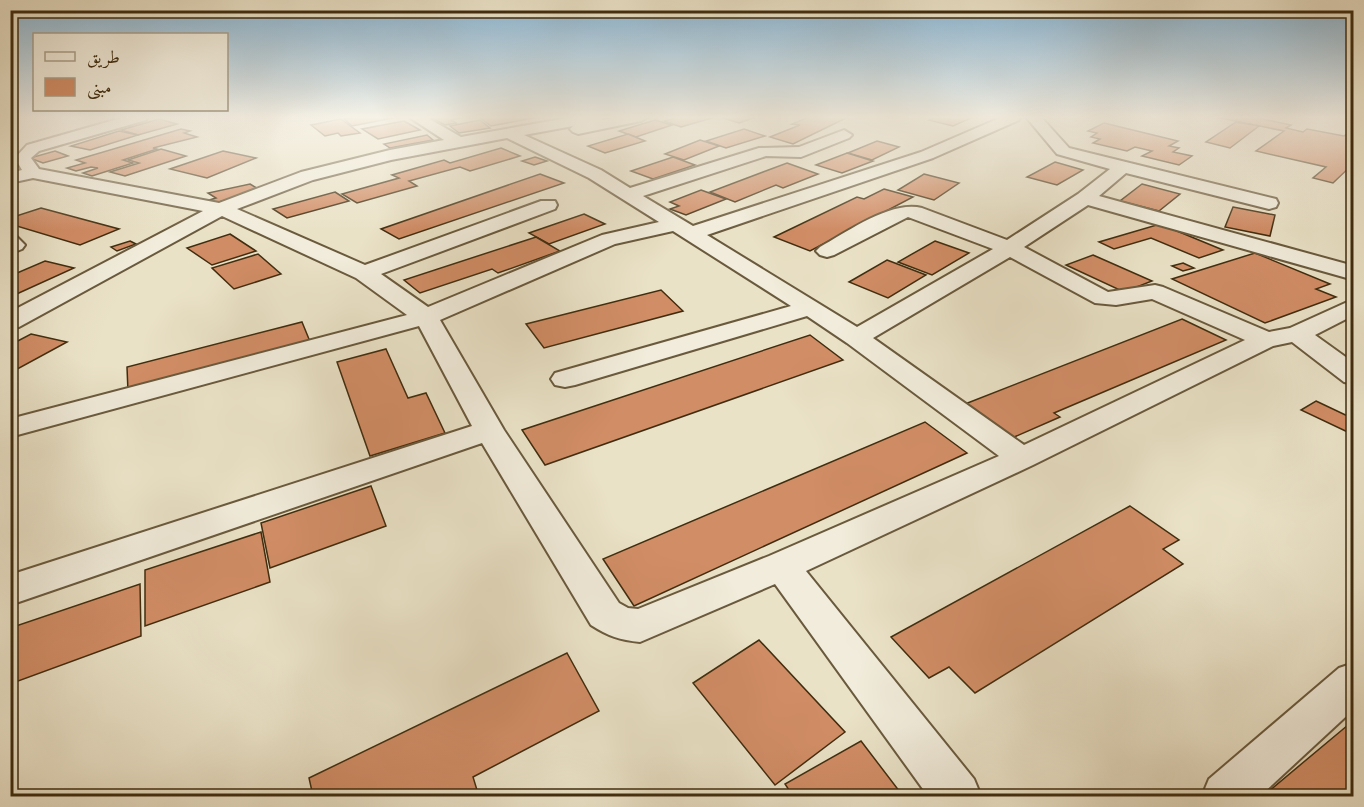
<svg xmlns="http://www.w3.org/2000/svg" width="1364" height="807" viewBox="0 0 1364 807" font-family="Alegreya,Amiri,serif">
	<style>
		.building { fill: #d18d66; stroke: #402d0f; stroke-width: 1.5 }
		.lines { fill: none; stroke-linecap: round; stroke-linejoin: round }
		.street-casing { stroke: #6a5a3d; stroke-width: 4 }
		.street { fill: #f1ecdb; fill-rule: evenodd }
	</style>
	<rect width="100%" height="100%" fill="#eae2c7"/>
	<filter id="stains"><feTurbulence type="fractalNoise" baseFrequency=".00333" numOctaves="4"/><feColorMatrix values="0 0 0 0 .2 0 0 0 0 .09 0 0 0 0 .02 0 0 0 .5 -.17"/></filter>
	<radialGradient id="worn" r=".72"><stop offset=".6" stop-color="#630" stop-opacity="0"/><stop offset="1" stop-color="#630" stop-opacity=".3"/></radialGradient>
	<!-- building -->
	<g class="building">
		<polygon points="355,117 398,117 352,126 344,119"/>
		<polygon points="430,117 464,117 451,120 456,123 445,125"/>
		<polygon points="479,117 532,117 533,118 491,126"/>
		<polygon points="679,117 715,117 681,127 664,121"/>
		<polygon points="720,117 756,117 739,123"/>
		<polygon points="809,117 848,117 793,144 770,137 800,125 792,124"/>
		<polygon points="937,117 973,117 953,126 929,120"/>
		<polygon points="1216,117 1253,117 1291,125 1286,128 1303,132 1307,129 1344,136 1354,128 1354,163 1333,183 1313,178 1326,167 1256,151 1284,131"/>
		<polygon points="159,119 177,124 138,135 121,130"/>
		<polygon points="341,119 360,133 341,136 338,133 325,136 311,125"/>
		<polygon points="480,120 490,128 459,133 450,126"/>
		<polygon points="655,120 672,125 636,137 619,131"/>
		<polygon points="404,121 420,130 378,139 362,129"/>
		<polygon points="1236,122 1259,126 1230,148 1206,142"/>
		<polygon points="1104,123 1178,141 1169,146 1179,148 1173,152 1192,156 1179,165 1142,156 1152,151 1135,147 1127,151 1093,143 1100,139 1091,137 1097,133 1088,131"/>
		<polygon points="181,129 190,131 184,133 197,137 153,148 157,149 123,160 133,163 92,176 83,173 98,168 91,167 76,171 67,168 85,163 76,160"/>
		<polygon points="744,129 765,136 726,148 706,141"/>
		<polygon points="119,131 138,135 90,150 71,146"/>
		<polygon points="628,134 645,141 605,153 588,146"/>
		<polygon points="427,135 433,140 390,148 384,144"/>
		<polygon points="700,140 719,146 684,160 665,154"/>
		<polygon points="877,141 899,147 872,160 848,153"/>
		<polygon points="501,148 520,156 470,171 460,167 409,181 417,186 357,203 342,194 399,178 392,175 444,160 450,163"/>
		<polygon points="161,149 186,156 125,176 110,172 139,163 128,160"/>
		<polygon points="55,151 68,156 43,163 30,158"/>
		<polygon points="223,151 256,158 207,178 170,169"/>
		<polygon points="847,153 873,161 842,173 816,165"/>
		<polygon points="535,157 547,161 534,165 522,161"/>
		<polygon points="673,157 695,165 653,179 631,171"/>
		<polygon points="1055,162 1083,170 1057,185 1027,177"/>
		<polygon points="787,163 818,174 783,188 776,185 735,202 710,192"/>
		<polygon points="540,174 564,183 399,239 381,229"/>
		<polygon points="924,174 959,183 934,200 898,190"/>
		<polygon points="250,184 260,190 212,204 206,201 216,198 208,193"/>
		<polygon points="1142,184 1180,194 1159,211 1120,201"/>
		<polygon points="884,189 913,197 810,251 774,237 857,197 864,199"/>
		<polygon points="701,190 726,199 686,215 670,209 679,206 670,202"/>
		<polygon points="335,192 349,201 287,218 273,209"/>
		<polygon points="1233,207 1275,215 1270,236 1225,227"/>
		<polygon points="41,208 119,229 80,245 10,224 10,218"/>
		<polygon points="584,214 605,224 549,244 529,233"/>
		<polygon points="1160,224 1223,250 1199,258 1151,238 1114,249 1099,242"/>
		<polygon points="230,234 256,251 212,265 187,248"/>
		<polygon points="536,237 560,251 498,273 492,269 420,293 404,280"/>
		<polygon points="130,241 136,244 117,251 111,247"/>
		<polygon points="935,241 969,253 932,275 898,262"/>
		<polygon points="1255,253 1330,284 1316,289 1336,297 1265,323 1172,279"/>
		<polygon points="258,254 281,274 234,289 212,268"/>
		<polygon points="1093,255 1152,281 1124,292 1066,265"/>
		<polygon points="887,260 926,275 888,298 849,282"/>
		<polygon points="45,261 74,268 10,297 10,276"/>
		<polygon points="1183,263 1194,268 1183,271 1172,266"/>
		<polygon points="661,290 683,311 544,348 526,324"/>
		<polygon points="1182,319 1226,340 1054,413 1060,417 1012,438 965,404"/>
		<polygon points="302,322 311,344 128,392 127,367"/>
		<polygon points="31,334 67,342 10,373 10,345"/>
		<polygon points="810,335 843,360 545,465 522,430"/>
		<polygon points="386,349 408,398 426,393 445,433 370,456 337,362"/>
		<polygon points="1316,401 1354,419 1354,435 1301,410"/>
		<polygon points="925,422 967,453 634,606 603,559"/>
		<polygon points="371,486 386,526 270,568 261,523"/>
		<polygon points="1130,506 1179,540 1163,549 1183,564 975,693 949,667 929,678 891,637"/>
		<polygon points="261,532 270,582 145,626 145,570"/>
		<polygon points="140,584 141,636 10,684 10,628"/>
		<polygon points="759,640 845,732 775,785 693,683"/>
		<polygon points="567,653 599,711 473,777 477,790 464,796 313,796 309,778"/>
		<polygon points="1354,720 1354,796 1263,796"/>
		<polygon points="861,741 903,796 793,796 785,784"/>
	</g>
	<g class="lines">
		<!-- street casing -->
		<g class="street-casing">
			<g id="street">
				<path d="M125,117h23l-2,3 -107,31 -8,7 8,11 180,34 82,-31 89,-22 54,-10 -35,-23h17l35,20 112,-20h31l-2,3 16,-3h30l-7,4 -63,13 -5,-2 -3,-3 3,-3 -49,9 77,35 29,18 129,-40 40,-1 45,-17 8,5 -3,3 -48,19 -35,-1 -123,40 50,30 228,-74 81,-35h19l-2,3 -86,38 -226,77 150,92 136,-78 -85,-32 -74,38 -7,2 -7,-2 -4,-4 4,-4c27,-15 71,-47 102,-39l85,32 71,-46 32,-25 -53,-15 -31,-37h15l28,31 207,51 2,4 -2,4 -7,2 -143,-36 -27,23 255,70v14l-266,-75 -64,42 84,45 47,-7 8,2 106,45 21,-4 64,-29v16l-39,20 39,28v21l-10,-2 -52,-40 -19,4 -240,119 -227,106 168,208 7,17h-53l-153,-212 -135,58c-20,-2 -32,-6 -49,-17l-109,-182 -472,162v-30l462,-149 -53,-100 -409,111v-18l397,-104 -51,-37 -134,-62 -203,111 -9,2v-17l193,-101 -170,-33 -23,5v-10l12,-3 -7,-12 12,-13zM507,138l82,40 70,44 -57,13 -174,72 -47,-33 174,-65 2,-4 -2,-4h-14l-176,64 -128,-56 76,-29 78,-20zM673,231l118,75 -236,67 -4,6 4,6 10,2 10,-2 232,-69 40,27 152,113 -230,100 -131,53 -10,-1 -9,-5 -115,-173 -64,-110 175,-76zM1010,257l85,46 21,2 36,-6 93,41 -221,105 -151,-107z"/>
				<polygon points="10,235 17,237 25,245 22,249 10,254"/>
				<polygon points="1354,663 1354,709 1260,796 1202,796 1209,779 1339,668"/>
			</g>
		</g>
		<!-- street -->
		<use href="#street" class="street"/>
	</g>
	<!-- sky -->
	<linearGradient id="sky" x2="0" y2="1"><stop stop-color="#89b7d7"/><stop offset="0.51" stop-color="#f6f2e6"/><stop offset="1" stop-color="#f6f2e6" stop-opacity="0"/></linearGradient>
	<rect width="1364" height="230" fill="url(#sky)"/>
	<!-- margin -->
	<rect width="1364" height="807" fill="none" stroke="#eae2c7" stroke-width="36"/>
	<rect x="12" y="12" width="1340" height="783" fill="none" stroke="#402d0f" stroke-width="3"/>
	<rect x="18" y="18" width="1328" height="771" fill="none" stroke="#402d0f" stroke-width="1.5"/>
	<!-- legend -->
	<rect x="33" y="33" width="195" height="78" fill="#f1ecdb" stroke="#aaa089" stroke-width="1.5"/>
	<rect x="45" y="52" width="30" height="9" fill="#f1ecdb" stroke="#aaa089" stroke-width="1.5"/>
	<text x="87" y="63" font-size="18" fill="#402d0f">طريق</text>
	<rect x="45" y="78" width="30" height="18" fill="#d18d66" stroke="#aaa089" stroke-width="1.5"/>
	<text x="87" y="93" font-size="18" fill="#402d0f">مبنى</text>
	<rect width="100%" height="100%" filter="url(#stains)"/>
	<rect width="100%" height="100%" fill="url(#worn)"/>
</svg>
